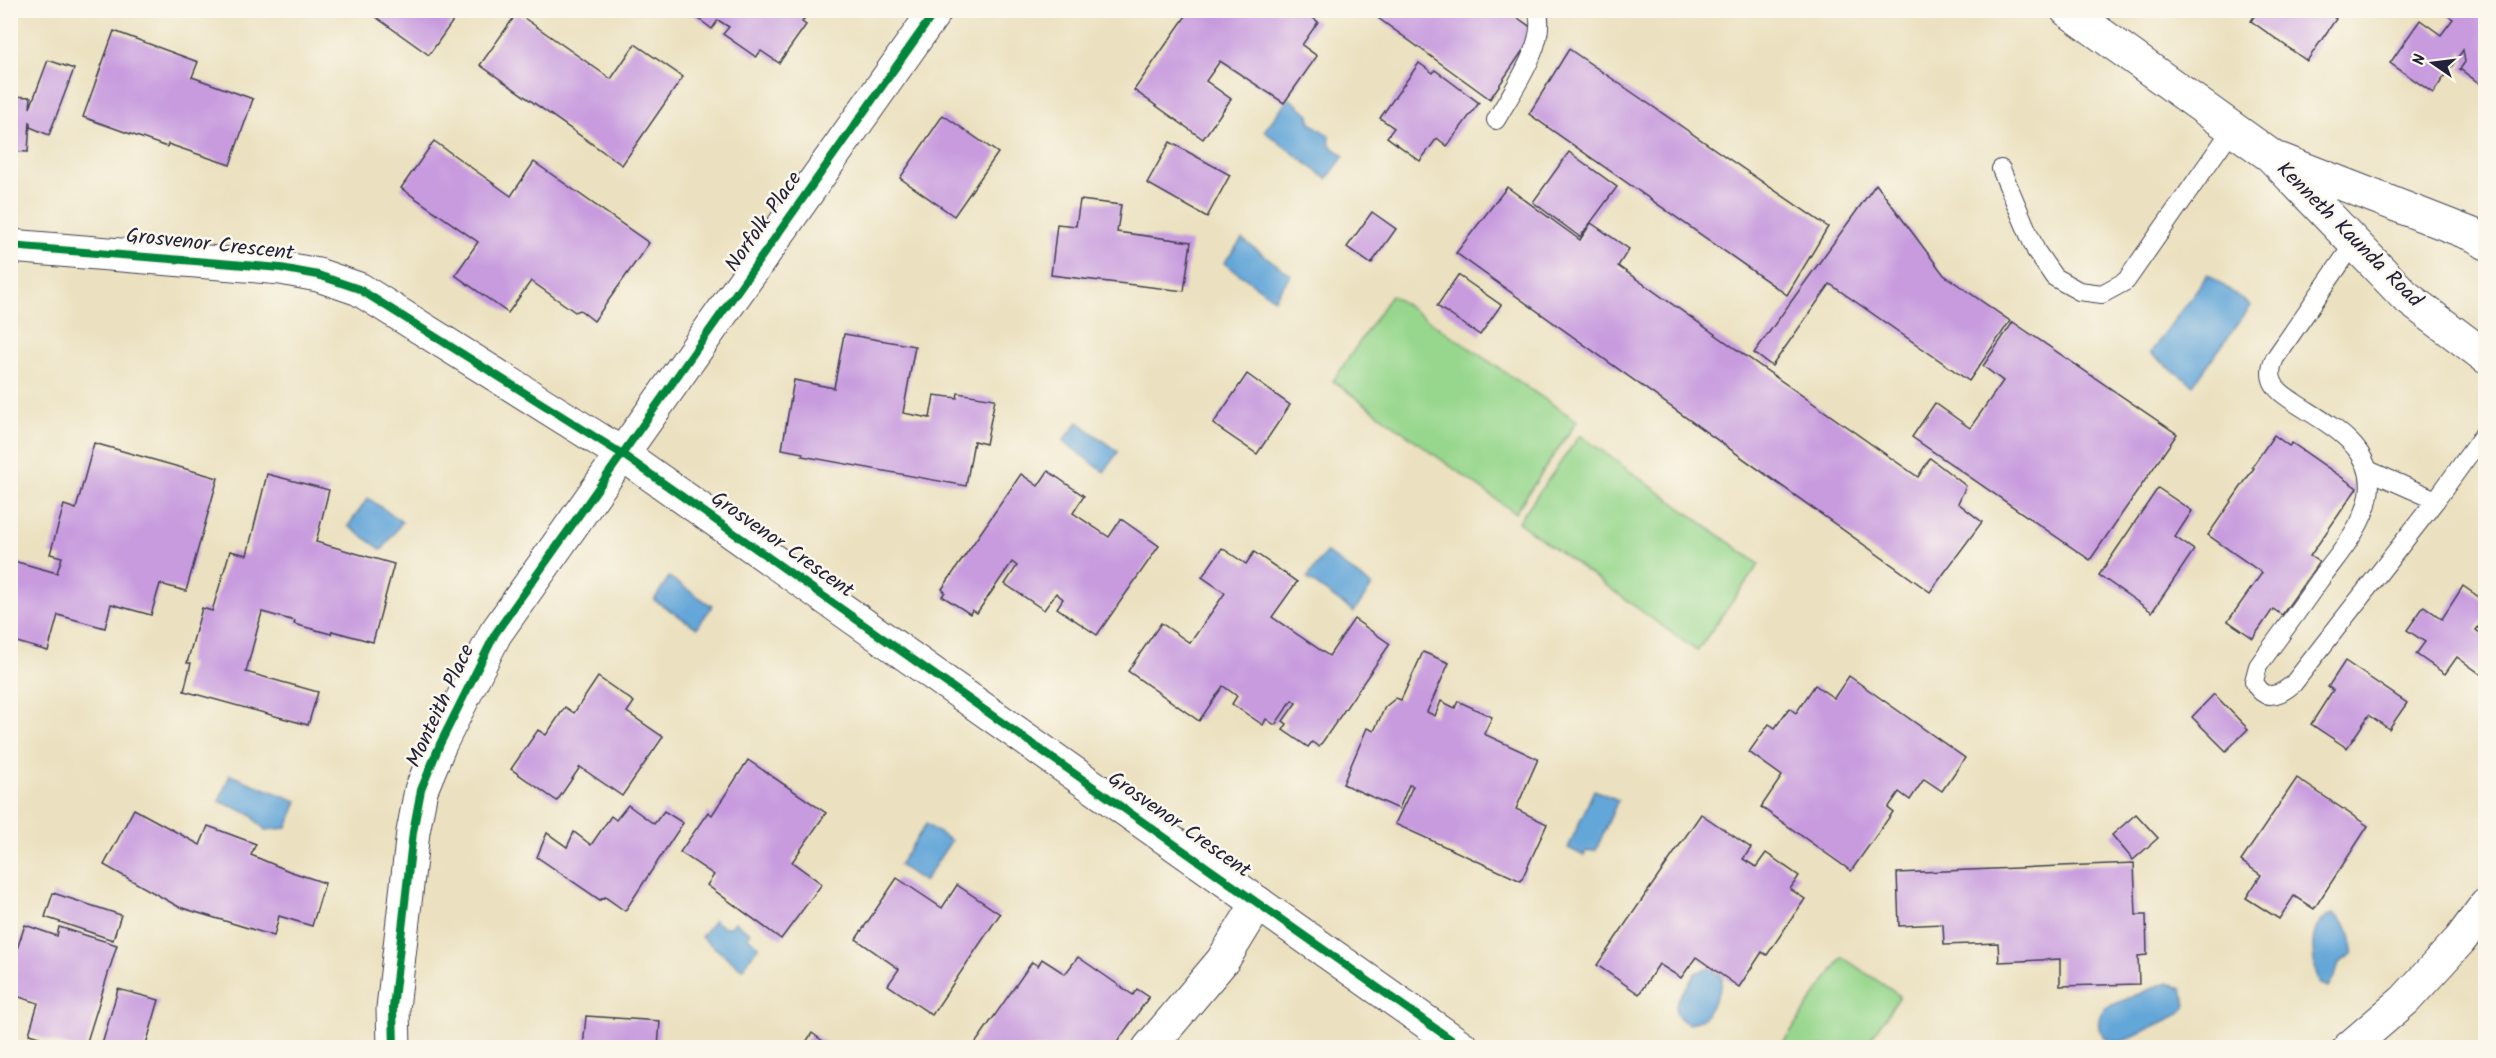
<svg xmlns="http://www.w3.org/2000/svg" width="2496" height="1058" viewBox="0 0 2496 1058" font-family="Kalam,sans-serif">
	<style>
		.green { fill: #97d78d; stroke: #5c7c64; stroke-width: 1.5 }
		.water { fill: #63a6d8; stroke: #42648a; stroke-width: 1.5 }
		.building { fill: #c79bde }
		.lines { fill: none; stroke-linecap: round; stroke-linejoin: round }
		.lane-casing { stroke: #403f4f; stroke-width: 20 }
		.street-casing { stroke: #403f4f; stroke-width: 35 }
		.secondary-casing { stroke: #403f4f; stroke-width: 35 }
		.lane { stroke: #fff; stroke-width: 18 }
		.street { stroke: #fff; stroke-width: 33 }
		.secondary { stroke: #fff; stroke-width: 33 }
		.cycleway-casing { stroke: #fbf7ec; stroke-width: 11 }
		.cycleway { stroke: #00873e; stroke-width: 8 }
		.labels { text-anchor: middle; dominant-baseline: central; stroke-width: 5; stroke-linejoin: round; paint-order: stroke }
		.street-label { font-size: 21px; fill: #22223b; stroke: #fbf7ec }
	</style>
	<rect width="100%" height="100%" fill="#fbf7ec"/>
	<filter id="ink" filterUnits="userSpaceOnUse"><feTurbulence type="fractalNoise" baseFrequency=".0167" numOctaves="2"/><feDisplacementMap in="SourceGraphic" scale="12" xChannelSelector="R" yChannelSelector="G"/><feConvolveMatrix kernelMatrix="1 2 1 2 8 2 1 2 1" color-interpolation-filters="sRGB"/></filter>
	<filter id="wash" filterUnits="userSpaceOnUse"><feTurbulence type="fractalNoise" baseFrequency=".008" numOctaves="4" result="noise"/><feDisplacementMap in="SourceGraphic" scale="24" xChannelSelector="R" yChannelSelector="G"/><feGaussianBlur stdDeviation="1.35" result="paint"/><feColorMatrix in="noise" values="0 0 0 0 0 0 0 0 0 0 0 0 0 0 0 0 0 1.4 0 .05"/><feComposite in="paint" operator="in"/></filter>
	<g filter="url(#wash)">
		<rect width="100%" height="100%" fill="#ebe1c0"/>
		<!-- green -->
		<g class="green">
			<polygon points="1391,295 1577,421 1515,513 1333,381"/>
			<polygon points="1580,435 1759,564 1697,651 1518,522"/>
			<polygon points="1842,957 1900,996 1865,1047 1780,1047"/>
		</g>
		<!-- water -->
		<g class="water">
			<polygon points="1289,98 1308,113 1311,123 1329,136 1330,145 1344,156 1327,179 1264,131"/>
			<polygon points="1242,239 1291,275 1274,299 1224,263"/>
			<polygon points="2208,274 2251,306 2193,385 2150,353"/>
			<polygon points="1078,422 1118,452 1104,472 1063,441"/>
			<polygon points="368,498 402,522 382,550 348,526"/>
			<polygon points="1326,552 1372,586 1354,612 1307,578"/>
			<polygon points="669,577 712,606 697,628 654,600"/>
			<polygon points="230,775 297,801 287,828 265,830 250,814 219,801"/>
			<polygon points="1594,790 1618,800 1596,850 1586,851 1584,856 1568,848"/>
			<polygon points="926,824 951,841 924,882 899,865"/>
			<path d="M2333,914c13,6 22,26 19,40l-13,9 -4,14 -7,10 -9,-4c-6,-21 -15,-60 14,-69z"/>
			<polygon points="714,920 723,927 731,927 735,922 750,933 748,937 759,946 742,969 701,937"/>
			<path d="M1709,968l13,9c1,15 -12,28 -18,41l-15,6c-32,-15 2,-36 6,-51z"/>
			<path d="M2167,982l15,7 4,16 -4,8 -61,29c-21,1 -29,-18 -16,-34z"/>
		</g>
		<g id="blocks">
			<!-- building -->
			<g class="building">
				<polygon points="366,10 450,10 457,15 429,55"/>
				<polygon points="687,10 810,10 802,22 806,25 779,63 761,51 756,57 723,34 729,27 718,20 712,29"/>
				<polygon points="1190,10 1303,10 1318,22 1302,45 1317,56 1284,103 1220,61 1206,81 1231,99 1203,139 1134,90"/>
				<polygon points="1367,10 1507,10 1536,31 1490,99"/>
				<polygon points="2258,10 2324,10 2336,19 2307,61 2251,21"/>
				<polygon points="2450,10 2486,10 2486,81 2483,86 2460,69 2465,62 2463,50 2433,93 2390,63 2420,20 2441,35 2453,19 2447,15"/>
				<polygon points="517,13 611,79 635,44 683,77 622,165 480,65"/>
				<polygon points="114,31 198,62 192,77 253,99 230,165 168,144 167,147 83,117"/>
				<polygon points="1569,49 1828,227 1787,295 1529,114"/>
				<polygon points="48,60 74,69 49,135 30,127 30,121 28,152 10,151 10,96 31,97 30,108"/>
				<polygon points="1419,63 1433,73 1435,70 1479,103 1447,146 1437,138 1420,161 1387,137 1394,128 1380,118"/>
				<polygon points="943,115 998,153 954,216 900,178"/>
				<polygon points="434,141 511,196 534,162 649,243 594,321 580,310 575,312 531,281 508,313 455,275 478,242 401,188"/>
				<polygon points="1170,142 1230,175 1207,217 1147,183"/>
				<polygon points="1569,152 1617,187 1580,237 1533,202"/>
				<polygon points="1876,184 1944,275 2010,321 1969,381 1830,284 1772,366 1754,353"/>
				<polygon points="1507,187 1580,240 1591,223 1629,249 1618,266 1918,477 1930,458 1966,486 1958,503 1982,522 1930,592 1456,253"/>
				<polygon points="1080,200 1121,205 1117,232 1191,242 1184,291 1051,275 1057,224 1076,226"/>
				<polygon points="1372,212 1396,229 1371,264 1347,247"/>
				<polygon points="1458,275 1501,305 1480,335 1437,306"/>
				<polygon points="2013,322 2177,434 2090,560 1912,437 1935,403 1970,428 2003,381 1983,366"/>
				<polygon points="844,334 915,346 903,413 930,418 934,395 957,398 958,393 995,399 986,444 974,441 966,486 802,456 803,453 782,449 794,380 834,388"/>
				<polygon points="1247,374 1290,405 1257,454 1213,424"/>
				<polygon points="2274,435 2289,446 2292,443 2357,488 2310,556 2319,562 2282,615 2273,609 2253,638 2228,621 2262,573 2208,535 2254,468 2252,467"/>
				<polygon points="94,443 218,478 186,591 160,584 151,615 111,604 105,628 58,615 48,651 10,640 10,560 57,573 62,557 50,554 64,505 76,509"/>
				<polygon points="1048,471 1084,496 1073,513 1109,537 1121,519 1159,546 1097,635 1057,608 1063,599 1056,593 1044,610 1005,584 1017,566 1012,562 977,613 972,610 970,614 942,596 945,592 942,589 1021,474 1038,486"/>
				<polygon points="267,474 329,490 316,542 394,564 373,642 332,631 331,634 294,624 295,621 262,612 246,672 318,692 308,725 184,691 191,663 187,663 202,608 212,611 230,551 247,555"/>
				<polygon points="2158,488 2192,511 2175,537 2194,550 2152,612 2099,575"/>
				<polygon points="1222,548 1246,564 1254,552 1297,582 1272,617 1329,656 1354,619 1390,644 1319,747 1312,742 1308,747 1283,730 1287,724 1283,721 1296,703 1292,700 1275,725 1266,719 1263,725 1232,704 1237,696 1223,686 1199,721 1128,671 1161,623 1190,643 1225,593 1202,577"/>
				<polygon points="2463,586 2486,602 2486,616 2476,630 2486,637 2486,678 2457,657 2445,674 2416,654 2425,642 2407,630 2424,606 2442,619"/>
				<polygon points="1423,652 1449,663 1427,712 1435,716 1441,701 1455,708 1458,701 1492,717 1484,734 1538,759 1516,809 1547,824 1521,881 1395,824 1413,786 1409,785 1399,809 1343,784 1367,728 1374,731 1385,707 1396,698 1401,700"/>
				<polygon points="2345,661 2407,703 2389,729 2369,715 2347,748 2311,724 2333,690 2328,687"/>
				<polygon points="1849,676 1965,758 1942,791 1924,779 1910,800 1899,792 1888,808 1893,812 1851,871 1761,807 1782,776 1749,752 1769,724 1775,728 1789,708 1796,713 1815,685 1834,698"/>
				<polygon points="598,677 634,702 627,712 663,737 622,796 580,767 557,801 511,769 538,730 546,735 565,707 574,713"/>
				<polygon points="2214,694 2248,729 2226,751 2192,717"/>
				<polygon points="748,760 826,813 792,862 822,884 781,939 707,885 714,875 680,852 708,812 712,815"/>
				<polygon points="2297,778 2368,826 2314,909 2294,896 2279,919 2246,898 2261,875 2241,861"/>
				<polygon points="628,805 654,824 664,811 683,823 625,911 605,897 600,900 537,857 547,833 567,847 574,832 591,845 611,816 616,820"/>
				<polygon points="134,809 200,845 208,826 256,844 251,855 289,871 325,883 312,926 279,916 274,936 179,907 104,865"/>
				<polygon points="1701,814 1751,848 1743,859 1756,867 1766,853 1799,876 1790,889 1805,899 1767,955 1762,952 1739,987 1696,957 1681,978 1659,964 1639,994 1597,965"/>
				<polygon points="2136,814 2158,838 2133,860 2112,835"/>
				<polygon points="2134,863 2136,915 2146,915 2147,955 2138,956 2139,984 2060,986 2060,959 1999,962 1998,943 1944,945 1943,924 1899,926 1897,873"/>
				<polygon points="897,878 942,908 957,885 1000,914 932,1015 888,985 899,969 856,939"/>
				<polygon points="53,893 121,915 113,940 45,917"/>
				<polygon points="25,925 57,936 59,927 117,945 85,1048 74,1048 29,1034 38,1003 10,994 10,970"/>
				<polygon points="1078,957 1133,995 1137,989 1149,997 1113,1048 972,1048 1032,962 1038,966 1042,959 1065,974"/>
				<polygon points="118,989 159,1000 145,1048 101,1048"/>
				<polygon points="586,1016 660,1021 658,1048 583,1048"/>
				<polygon points="812,1033 832,1048 802,1048"/>
			</g>
		</g>
	</g>
	<g filter="url(#ink)">
		<use href="#blocks" fill-opacity="0" stroke="#403f4f" stroke-width="1.5"/>
		<g class="lines">
			<!-- lane casing -->
			<g class="lane-casing">
				<g id="lane">
					<path d="M1496,120c15,-27 53,-79 41,-110"/>
					<polyline points="2001,169 2036,251 2054,277 2079,291 2102,294 2126,281 2233,128"/>
					<path d="M2355,242l-80,116c-4,8 -6,17 -1,26 4,8 13,13 20,18 33,22 83,45 75,93 -5,32 -32,61 -50,86 -20,29 -41,57 -61,85l-4,15c9,21 25,15 39,3l143,-184 50,-69"/>
					<polyline points="2368,470 2436,500"/>
				</g>
			</g>
			<!-- street casing -->
			<g class="street-casing">
				<g id="street">
					<polyline points="10,246 281,268 318,275 359,289 622,454 1463,1048"/>
					<polyline points="394,1048 393,1008 413,832 421,790 440,744 495,634 936,10"/>
					<polyline points="1149,1048 1223,960 1258,903"/>
					<polyline points="2349,1048 2405,1000 2460,940 2486,905"/>
				</g>
			</g>
			<!-- secondary casing -->
			<g class="secondary-casing">
				<g id="secondary">
					<polyline points="2067,10 2271,156 2405,296 2486,357"/>
					<polyline points="2281,160 2476,236 2486,243"/>
				</g>
			</g>
			<!-- lane -->
			<use href="#lane" class="lane"/>
			<!-- street -->
			<use href="#street" class="street"/>
			<!-- secondary -->
			<use href="#secondary" class="secondary"/>
			<!-- cycleway casing -->
			<g class="cycleway-casing">
				<g id="cycleway">
					<polyline points="10,246 281,268 318,275 359,289 622,454 1463,1048"/>
					<polyline points="394,1048 393,1008 413,832 421,790 440,744 495,634 936,10"/>
				</g>
			</g>
			<!-- cycleway -->
			<use href="#cycleway" class="cycleway"/>
		</g>
	</g>
	<g class="labels">
		<!-- street labels -->
		<g class="street-label">
			<text transform="translate(764 222) rotate(-55)">Norfolk Place</text>
			<text transform="translate(2349 235) rotate(45)">Kenneth Kaunda Road</text>
			<text transform="translate(210 245) rotate(6)">Grosvenor Crescent</text>
			<text transform="translate(782 545) rotate(35)">Grosvenor Crescent</text>
			<text transform="translate(441 706) rotate(-65)">Monteith Place</text>
			<text transform="translate(1179 825) rotate(35)">Grosvenor Crescent</text>
		</g>
	</g>
	<!-- margin -->
	<rect width="2496" height="1058" fill="none" stroke="#fbf7ec" stroke-width="36"/>
	<!-- north arrow -->
	<g transform="translate(2433 63) rotate(284)" stroke="#fbf7ec" stroke-width="4.5" paint-order="stroke">
	<path d="M0-4.5L10 22L0 15L-10 22Z" fill="#22223b"/>
	<text y="-9" font-size="16" font-weight="bold" text-anchor="middle" fill="#22223b">N</text>
	</g>
</svg>
